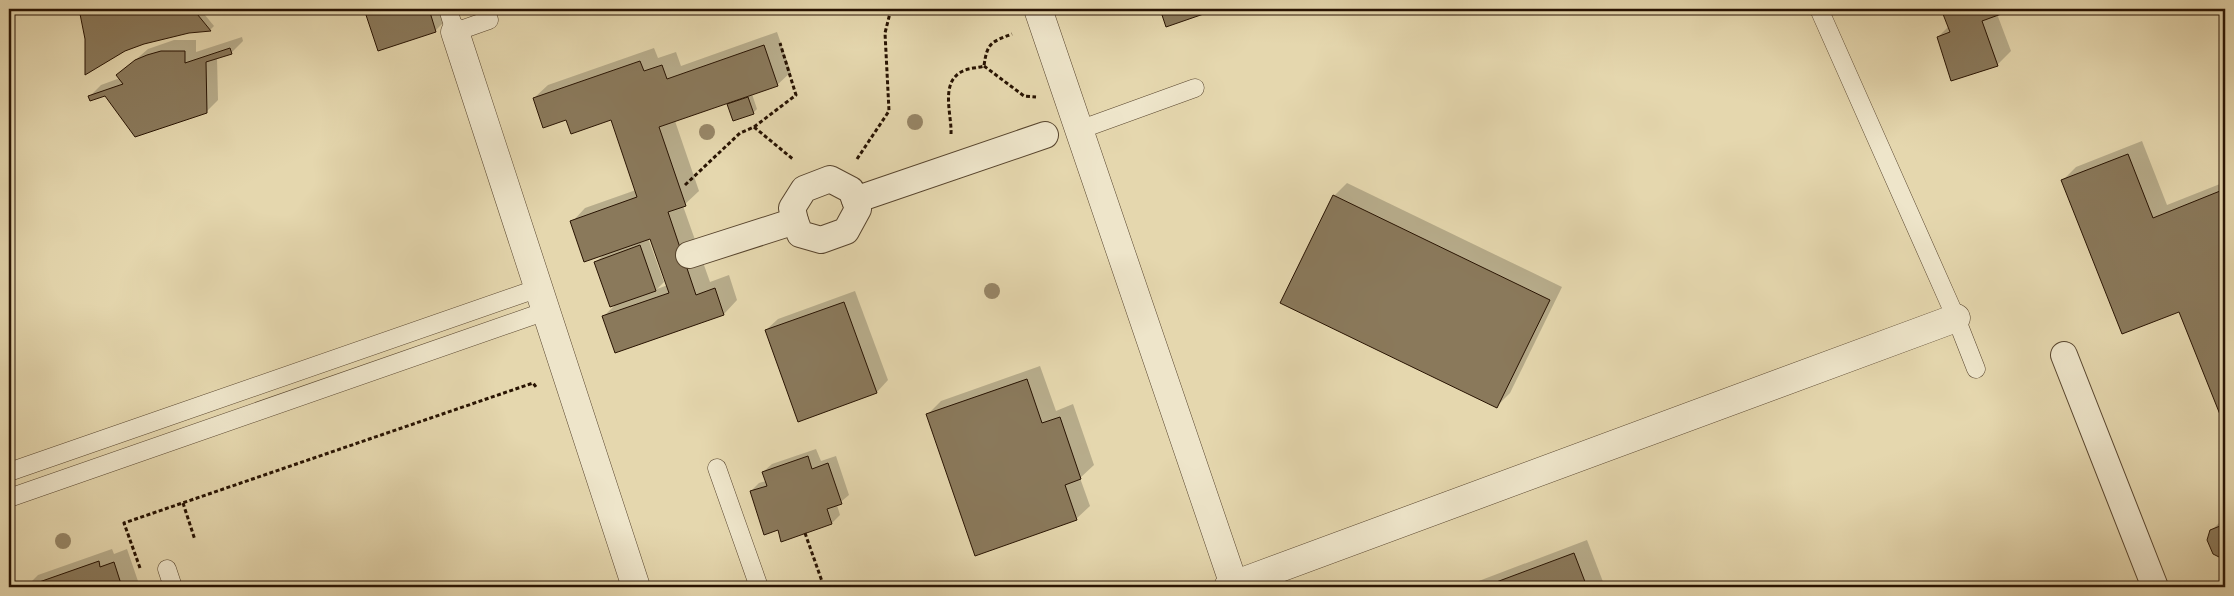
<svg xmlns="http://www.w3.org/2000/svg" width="2234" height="596" viewBox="0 0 2234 596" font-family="'IM FELL English',serif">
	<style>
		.shadow { fill: #0003; fill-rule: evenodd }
		.building { fill: #8a795b; stroke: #281302 }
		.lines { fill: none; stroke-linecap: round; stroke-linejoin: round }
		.service-casing { stroke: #57442d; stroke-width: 19 }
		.pedestrian-casing { stroke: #57442d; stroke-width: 28 }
		.minor-casing { stroke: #57442d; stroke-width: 29 }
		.path { stroke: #281302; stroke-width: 3; stroke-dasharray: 4 2.5; stroke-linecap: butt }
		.service { stroke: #eee5ca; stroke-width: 18 }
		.pedestrian { stroke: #eee5ca; stroke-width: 26 }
		.minor { stroke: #eee5ca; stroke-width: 28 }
		.tree { fill: #978667 }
	</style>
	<rect width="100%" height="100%" fill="#e5d7ae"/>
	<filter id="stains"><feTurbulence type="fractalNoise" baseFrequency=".004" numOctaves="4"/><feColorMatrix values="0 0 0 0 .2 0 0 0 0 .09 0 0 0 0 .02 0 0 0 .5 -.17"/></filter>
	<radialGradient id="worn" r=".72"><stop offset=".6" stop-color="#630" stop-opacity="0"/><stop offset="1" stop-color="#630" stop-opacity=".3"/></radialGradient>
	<!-- shadow -->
	<g class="shadow">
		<polygon points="81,9 200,9 214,26 210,30 86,39"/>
		<polygon points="365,9 444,9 447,19 436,30 379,50"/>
		<polygon points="1161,9 1214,9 1167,25"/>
		<polygon points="1942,9 2011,9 1997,14 2011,51 1997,65 1938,37 1949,26"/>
		<path d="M777,32l14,40 -14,13 -25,9 5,15 -4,4 -19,6 -6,-17 -53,19 24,70 -16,15 27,76 19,-7 8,25 -13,14 -120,2 12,-12 -20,-42 9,-9 -33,-31 13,-14 51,-18 -25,-72h-44l-33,-20 14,-13 106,-37 4,10 18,-6 5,14zM651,237l17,48 -11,4 7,-7 -16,-44z"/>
		<polygon points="242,37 243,41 232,52 217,57 218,100 206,112 105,95 90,96 101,85 120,78 118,75 148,49 174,40 196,40 196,52"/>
		<polygon points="2142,141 2167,205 2225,182 2225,423 2180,310 2062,181 2076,167"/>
		<polygon points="1347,183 1562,287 1510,393 1496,407 1334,196"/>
		<polygon points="855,291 888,380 877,392 798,420 766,330 778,319"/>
		<polygon points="1040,366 1056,411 1073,404 1094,465 1080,478 1090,506 1076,519 927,415 941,401"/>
		<polygon points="816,449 821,461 836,456 849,495 837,505 840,515 832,523 782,540 778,528 751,491 759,483 766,481 763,472 772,464"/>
		<polygon points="2225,517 2225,558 2214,553 2211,531"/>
		<polygon points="1587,540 1605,587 1463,587"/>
		<polygon points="112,549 114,554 127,549 140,587 26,587 38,575"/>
	</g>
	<!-- building -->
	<g class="building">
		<polygon points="79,9 193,9 211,31 189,33 144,44 125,51 85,75 85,39"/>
		<polygon points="364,9 429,9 436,32 378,51"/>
		<polygon points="1160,9 1218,9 1166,27"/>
		<polygon points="1941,9 2015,9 1982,21 1998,66 1951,81 1937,37 1950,32"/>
		<polygon points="764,45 778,86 659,127 686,206 668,212 696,295 715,288 724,315 615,353 602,316 669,293 650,239 584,262 570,221 637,197 611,120 571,134 566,120 543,128 533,98 640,61 644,71 662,65 667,79"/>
		<polygon points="230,48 232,54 206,62 207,113 135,137 105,96 90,101 88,96 123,84 116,75 135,60 147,55 161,51 185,51 185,63"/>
		<polygon points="748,97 754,114 733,121 727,104"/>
		<polygon points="2128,154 2153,218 2225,189 2225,427 2179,312 2122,334 2061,180"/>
		<polygon points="1333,195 1550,300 1497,408 1280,303"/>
		<polygon points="640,245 656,291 610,307 594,262"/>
		<polygon points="844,302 877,393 798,422 765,330"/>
		<polygon points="1027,379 1042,423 1060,417 1081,479 1065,485 1077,520 975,556 926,414"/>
		<polygon points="808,456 812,469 828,463 842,504 827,509 832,524 781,542 778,530 764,535 750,491 767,486 762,472"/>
		<polygon points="2225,524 2225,560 2213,554 2207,540 2210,530"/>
		<polygon points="1574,553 1587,587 1483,587"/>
		<polygon points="99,561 100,567 114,562 122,587 25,587"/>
	</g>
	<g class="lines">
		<!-- service casing -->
		<g class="service-casing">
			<g id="service">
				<polyline points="448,9 455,32 489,20 485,9"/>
				<polyline points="1819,9 1956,318 1976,369"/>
				<polyline points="1079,130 1195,88"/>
				<polyline points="717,468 759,587"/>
				<polyline points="9,472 539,288"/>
				<polyline points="9,498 546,311"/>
				<polyline points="167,569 173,587"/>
			</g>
		</g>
		<!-- pedestrian casing -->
		<g class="pedestrian-casing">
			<g id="pedestrian">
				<polyline points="795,221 800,234 821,240 846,231 858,209 855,200"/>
				<polyline points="689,255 795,221 792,208 804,189 830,179 851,190 855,200 1045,135"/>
				<polyline points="2064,355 2155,587"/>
			</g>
		</g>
		<!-- minor casing -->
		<g class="minor-casing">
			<g id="minor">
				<polyline points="1038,9 1234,585"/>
				<polyline points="455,32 636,587"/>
				<polyline points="1228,587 1956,318"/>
			</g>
		</g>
		<!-- path -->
		<g class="path">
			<polyline points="984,66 1024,96 1036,97"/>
			<polyline points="754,127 794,160"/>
			<path d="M951,134c1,-19 -11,-50 10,-62 6,-4 17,-4 23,-6 3,-23 7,-24 28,-32"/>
			<polyline points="857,159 889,111 885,33 891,9"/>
			<polyline points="685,185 740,133 754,127 796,95 780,43"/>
			<polyline points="183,503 195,540"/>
			<polyline points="805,533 824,587"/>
			<polyline points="140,568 124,523 533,383 536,387"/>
		</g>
		<!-- service -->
		<use href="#service" class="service"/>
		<!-- pedestrian -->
		<use href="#pedestrian" class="pedestrian"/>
		<!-- minor -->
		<use href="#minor" class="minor"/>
	</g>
	<!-- trees -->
	<g class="tree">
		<circle cx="915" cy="122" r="8"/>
		<circle cx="707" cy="132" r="8"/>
		<circle cx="992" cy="291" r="8"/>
		<circle cx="63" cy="541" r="8"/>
	</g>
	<!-- margin -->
	<rect width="2234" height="596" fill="none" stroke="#e5d7ae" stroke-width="30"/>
	<rect x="10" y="10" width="2214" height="576" fill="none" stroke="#281302" stroke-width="2.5"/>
	<rect x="15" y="15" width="2204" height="566" fill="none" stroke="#281302"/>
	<rect width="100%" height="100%" filter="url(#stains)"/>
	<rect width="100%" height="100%" fill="url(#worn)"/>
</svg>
